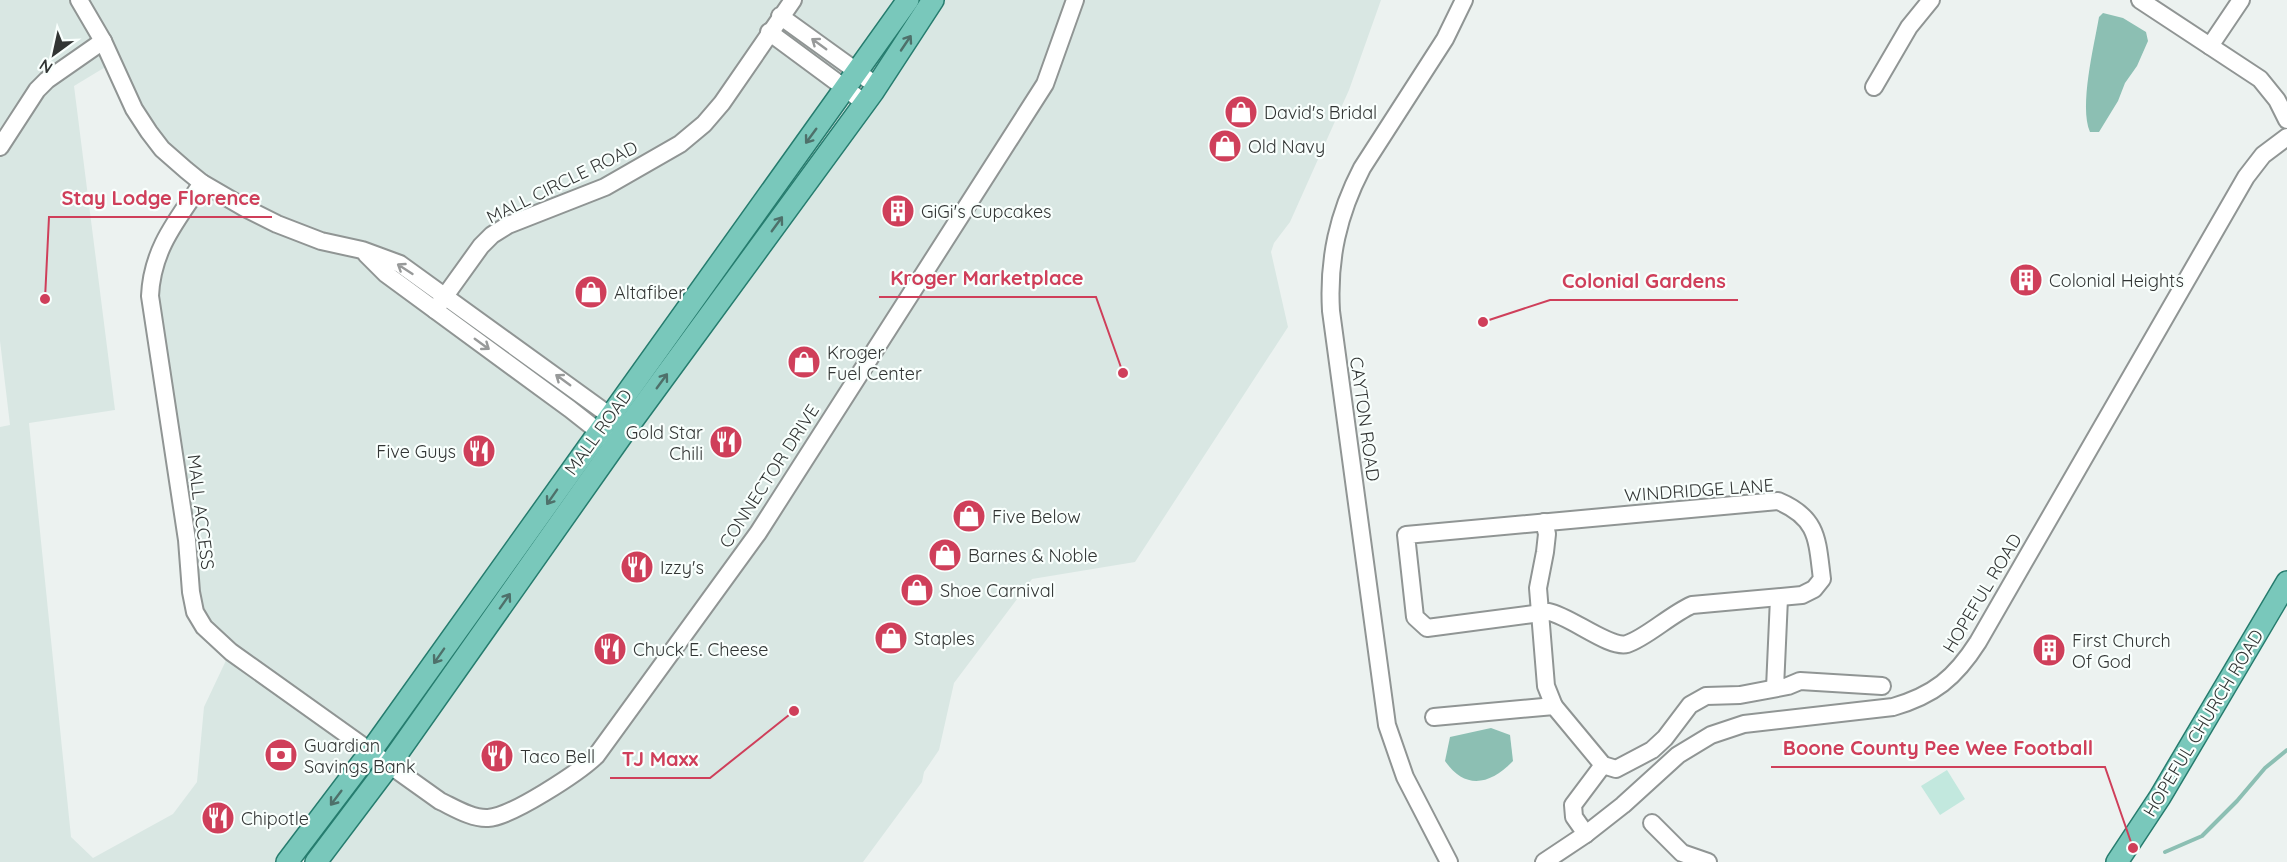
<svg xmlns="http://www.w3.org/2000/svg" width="2287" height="862" viewBox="0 0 2287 862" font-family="Quicksand,sans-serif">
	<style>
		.built { fill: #d9e7e3; fill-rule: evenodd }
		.green { fill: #c2e8de }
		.water { fill: #8cbfb3 }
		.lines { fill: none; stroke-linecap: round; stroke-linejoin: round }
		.stream { stroke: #8cbfb3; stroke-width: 4 }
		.minor-casing { stroke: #909594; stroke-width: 20 }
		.major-casing { stroke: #267c6e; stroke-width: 24 }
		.minor { stroke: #fff; stroke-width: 16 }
		.major { stroke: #79c8bb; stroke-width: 21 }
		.oneway { stroke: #4e706a }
		.oneway2 { stroke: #989a9a }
		.labels { text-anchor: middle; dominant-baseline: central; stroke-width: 4.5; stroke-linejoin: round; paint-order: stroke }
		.poi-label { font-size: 18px; fill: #323534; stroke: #f9fffd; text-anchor: start }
		.street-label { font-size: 18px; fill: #323534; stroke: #f9fffd }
		.leader { fill: none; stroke: #cf3f5a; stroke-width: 2 }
		.callout-dot { fill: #cf3f5a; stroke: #f9fffd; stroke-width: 2 }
		.callout-label { font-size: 20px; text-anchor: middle; font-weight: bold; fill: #cf3f5a; stroke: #f9fffd; stroke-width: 4.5; stroke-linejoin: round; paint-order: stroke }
	</style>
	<rect width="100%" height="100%" fill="#ecf2f0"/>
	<!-- built -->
	<g class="built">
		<path d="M0,0h908l-621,862h-287v-435l10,-2 -10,-84zM112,63l63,97 27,23 -51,94 53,350 26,25 -26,55 -7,75 -24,32 -80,44 -22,-21 -42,-414 86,-13 -41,-324zM364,250l81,46 -7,8z"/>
		<polygon points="928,0 1381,0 1349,90 1290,222 1274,243 1271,252 1288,327 1135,562 1032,579 954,683 939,750 924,772 922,782 863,862 316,862"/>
	</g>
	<!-- green -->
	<polygon class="green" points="1947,770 1965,799 1940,815 1921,786"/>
	<!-- water -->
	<g class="water">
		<path d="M2103,13l20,5 23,14 2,9 -11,25 -12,17 -7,18 -19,31h-9c-11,-26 4,-86 9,-115z"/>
		<path d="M1491,728l19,7 3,26c-23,24 -48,29 -68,0l5,-24z"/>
	</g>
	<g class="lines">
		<!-- stream -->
		<polyline class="stream" points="2165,852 2202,836 2237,801 2265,768 2287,750"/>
		<!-- minor casing -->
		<g class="minor-casing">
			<g id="minor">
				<polyline points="79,0 103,41 134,109 149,132 162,149 186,170 202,183 245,208 277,224 321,241 362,250 400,264 620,423"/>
				<polyline points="2140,0 2260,79 2277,100 2287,120"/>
				<polyline points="780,16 877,86"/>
				<polyline points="769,32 865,103"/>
				<polyline points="2210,46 2241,0"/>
				<polyline points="1874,87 1909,27 1931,0"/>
				<polyline points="0,147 37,90 47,80 103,41"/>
				<path d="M202,183c-25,37 -50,66 -52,113l37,244 4,52 4,20 9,15 27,25 209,149c13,6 32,18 48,17 23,-1 90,-45 108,-62l162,-223 287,-449 30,-84"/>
				<polyline points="366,254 386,274 570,409 608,439"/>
				<polyline points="435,310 481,246 492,235 508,225 605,187 680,144 704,124 722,103 793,0"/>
				<path d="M1778,501c41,17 39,40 44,78l-8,10 -12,6 -110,10c-21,9 -46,33 -65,39 -17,5 -57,-28 -78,-32l-122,16 -12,-11 -9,-82z"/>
				<polyline points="1544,522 1547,534 1545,552 1538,588 1546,686 1554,706"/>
				<polyline points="1775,688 1779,598"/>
				<polyline points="1434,717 1554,706 1603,765 1616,769 1652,750 1665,738 1690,705 1706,696 1740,695 1788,686 1800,681 1882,686"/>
				<polyline points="1652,823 1682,853 1708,862"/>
				<polyline points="1586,834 1574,817 1573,805 1603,765"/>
				<path d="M1449,862l-44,-85 -18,-52 -56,-414c-3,-52 7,-97 31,-143l83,-129 19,-39"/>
				<path d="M1544,862l42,-28 37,-29 55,-50 33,-20 33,-11 149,-17c41,-12 62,-29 85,-65l268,-465 17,-22 24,-18"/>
			</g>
		</g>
		<!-- major casing -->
		<g class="major-casing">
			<g id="major">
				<polyline points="287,862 371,751 908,0"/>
				<polyline points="316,862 390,764 627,428 873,92 933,0"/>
				<polyline points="2117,862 2160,797 2287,582"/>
			</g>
		</g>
		<!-- minor -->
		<use href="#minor" class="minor"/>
		<!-- major -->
		<use href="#major" class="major"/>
	</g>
	<!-- one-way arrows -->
	<defs><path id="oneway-shaft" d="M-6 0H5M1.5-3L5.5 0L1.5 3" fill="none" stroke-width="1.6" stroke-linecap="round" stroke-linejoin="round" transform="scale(1.5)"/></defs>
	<g class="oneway">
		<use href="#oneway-shaft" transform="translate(906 43) rotate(-56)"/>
		<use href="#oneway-shaft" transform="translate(811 136) rotate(126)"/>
		<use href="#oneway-shaft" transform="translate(777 224) rotate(-54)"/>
		<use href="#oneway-shaft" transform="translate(662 381) rotate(-54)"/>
		<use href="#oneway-shaft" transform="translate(552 497) rotate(125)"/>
		<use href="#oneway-shaft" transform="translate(505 601) rotate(-55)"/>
		<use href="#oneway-shaft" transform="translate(439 656) rotate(125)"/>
		<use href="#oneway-shaft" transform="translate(336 798) rotate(127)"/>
	</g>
	<g class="oneway2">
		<use href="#oneway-shaft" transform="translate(819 44) rotate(-144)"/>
		<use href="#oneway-shaft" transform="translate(405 269) rotate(-147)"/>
		<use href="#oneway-shaft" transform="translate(482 344) rotate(36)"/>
		<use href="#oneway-shaft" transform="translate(563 380) rotate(-144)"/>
	</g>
	<!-- icons -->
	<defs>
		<g id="shop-disc" transform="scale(1.725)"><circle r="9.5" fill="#cf3f5a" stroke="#f9fffd"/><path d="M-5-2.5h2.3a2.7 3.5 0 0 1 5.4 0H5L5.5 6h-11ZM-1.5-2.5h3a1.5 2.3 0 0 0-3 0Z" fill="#fff"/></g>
		<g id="building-disc" transform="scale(1.725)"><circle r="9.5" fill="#cf3f5a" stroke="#f9fffd"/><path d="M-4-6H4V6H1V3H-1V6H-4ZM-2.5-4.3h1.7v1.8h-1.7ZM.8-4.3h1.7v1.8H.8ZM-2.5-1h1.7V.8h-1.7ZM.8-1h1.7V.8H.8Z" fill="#fff"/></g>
		<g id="restaurant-disc" transform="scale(1.725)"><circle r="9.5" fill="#cf3f5a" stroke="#f9fffd"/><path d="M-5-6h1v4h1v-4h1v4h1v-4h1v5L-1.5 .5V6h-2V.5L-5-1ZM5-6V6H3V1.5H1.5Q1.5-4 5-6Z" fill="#fff"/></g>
		<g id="bank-disc" transform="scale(1.725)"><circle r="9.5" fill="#cf3f5a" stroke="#f9fffd"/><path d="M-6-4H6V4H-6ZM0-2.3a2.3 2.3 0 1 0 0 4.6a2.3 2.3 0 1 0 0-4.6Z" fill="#fff"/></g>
	</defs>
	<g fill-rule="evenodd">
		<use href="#shop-disc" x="1241" y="112"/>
		<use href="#shop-disc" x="1225" y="146"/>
		<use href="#building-disc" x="898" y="211"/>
		<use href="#building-disc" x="2026" y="280"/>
		<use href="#shop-disc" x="591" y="292"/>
		<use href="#shop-disc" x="804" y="362"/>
		<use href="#restaurant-disc" x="726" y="442"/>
		<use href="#restaurant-disc" x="479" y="451"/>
		<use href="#shop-disc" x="969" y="516"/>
		<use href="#shop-disc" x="945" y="555"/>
		<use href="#restaurant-disc" x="637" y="567"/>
		<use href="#shop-disc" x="917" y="590"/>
		<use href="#shop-disc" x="891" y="638"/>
		<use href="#restaurant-disc" x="610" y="649"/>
		<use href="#building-disc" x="2049" y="650"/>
		<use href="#bank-disc" x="281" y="755"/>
		<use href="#restaurant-disc" x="497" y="756"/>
		<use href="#restaurant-disc" x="218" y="818"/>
	</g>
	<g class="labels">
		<!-- poi labels -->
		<g class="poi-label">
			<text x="1264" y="112">David's Bridal</text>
			<text x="1248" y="146">Old Navy</text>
			<text x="921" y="211">GiGi's Cupcakes</text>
			<text x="2049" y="280">Colonial Heights</text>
			<text x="614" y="292">Altafiber</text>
			<text x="827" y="352">Kroger<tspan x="827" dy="21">Fuel Center</tspan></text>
			<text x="703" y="432" text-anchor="end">Gold Star<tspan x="703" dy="21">Chili</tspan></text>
			<text x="456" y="451" text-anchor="end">Five Guys</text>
			<text x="992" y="516">Five Below</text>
			<text x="968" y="555">Barnes &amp; Noble</text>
			<text x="660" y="567">Izzy's</text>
			<text x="940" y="590">Shoe Carnival</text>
			<text x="914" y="638">Staples</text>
			<text x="2072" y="640">First Church<tspan x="2072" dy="21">Of God</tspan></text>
			<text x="633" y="649">Chuck E. Cheese</text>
			<text x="304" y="745">Guardian<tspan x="304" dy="21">Savings Bank</tspan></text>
			<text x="520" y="756">Taco Bell</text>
			<text x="241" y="818">Chipotle</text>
		</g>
		<!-- street labels -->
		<g class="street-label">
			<text transform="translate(562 182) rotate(-26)">MALL CIRCLE ROAD</text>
			<text transform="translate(1365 419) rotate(82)">CAYTON ROAD</text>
			<text transform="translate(598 432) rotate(-54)">MALL ROAD</text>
			<text transform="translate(769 476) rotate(-57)">CONNECTOR DRIVE</text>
			<text transform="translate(1699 490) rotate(-4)">WINDRIDGE LANE</text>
			<text transform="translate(201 512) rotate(83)">MALL ACCESS</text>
			<text transform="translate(1982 593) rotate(-59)">HOPEFUL ROAD</text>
			<text transform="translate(2203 723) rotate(-59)">HOPEFUL CHURCH ROAD</text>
		</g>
	</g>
	<!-- callouts -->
	<path class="leader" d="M45 299L49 217H272M1123 373L1096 297H879M1483 322L1550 300H1738M2133 848L2105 767H1771M794 711L710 778H610"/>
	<g class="callout-dot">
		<circle cx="45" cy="299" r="6"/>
		<circle cx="1123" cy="373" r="6"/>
		<circle cx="1483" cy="322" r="6"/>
		<circle cx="2133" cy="848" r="6"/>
		<circle cx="794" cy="711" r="6"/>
	</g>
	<g class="callout-label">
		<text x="161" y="205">Stay Lodge Florence</text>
		<text x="987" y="285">Kroger Marketplace</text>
		<text x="1644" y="288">Colonial Gardens</text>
		<text x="1938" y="755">Boone County Pee Wee Football</text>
		<text x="660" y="766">TJ Maxx</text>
	</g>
	<!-- north arrow -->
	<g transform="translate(54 54) rotate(213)" stroke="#f9fffd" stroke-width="4.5" paint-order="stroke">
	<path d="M0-4.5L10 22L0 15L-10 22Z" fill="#323534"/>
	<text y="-9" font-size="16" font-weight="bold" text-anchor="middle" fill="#323534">N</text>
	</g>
</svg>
